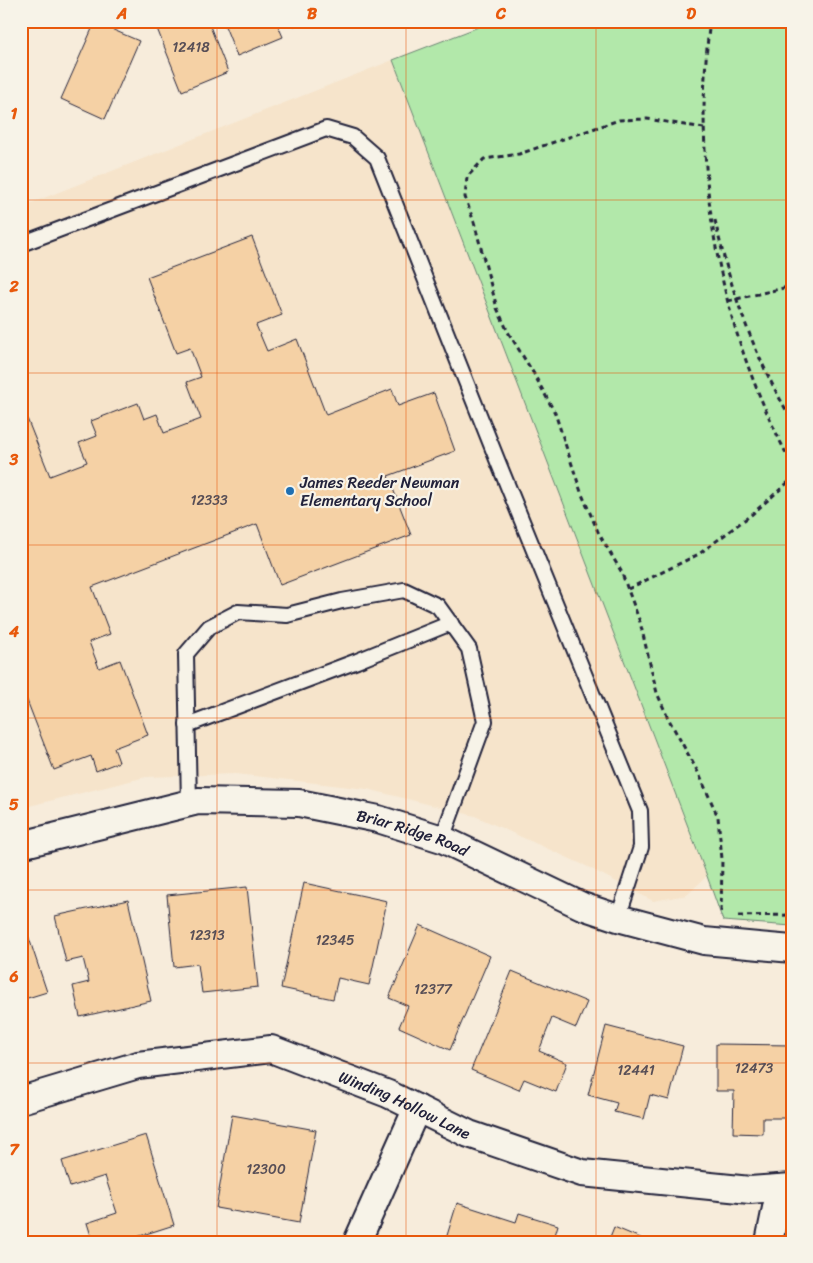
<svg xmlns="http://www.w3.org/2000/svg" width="813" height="1263" viewBox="0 0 813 1263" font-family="Sriracha,sans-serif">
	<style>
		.built { fill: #f6e4cb }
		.green { fill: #b2e8aa; stroke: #6a8572 }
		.building { fill: #f5d1a5; stroke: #22223b }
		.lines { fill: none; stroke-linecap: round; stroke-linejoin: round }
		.service-casing { stroke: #22223b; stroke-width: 18 }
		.minor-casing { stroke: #22223b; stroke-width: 30 }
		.path { stroke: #22223b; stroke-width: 3; stroke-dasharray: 5 4; stroke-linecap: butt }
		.service { stroke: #f7f3e8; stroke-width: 14 }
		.minor { stroke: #f7f3e8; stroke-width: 26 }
		.grid { fill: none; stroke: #e8590c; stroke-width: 1; stroke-opacity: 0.55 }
		.poi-dot { fill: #1f6fb2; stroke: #f7f3e8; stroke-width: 2 }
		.labels { text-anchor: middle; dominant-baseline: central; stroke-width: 4.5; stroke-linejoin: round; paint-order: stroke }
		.number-label { font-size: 14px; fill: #574e56 }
		.poi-label { font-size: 16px; fill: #22223b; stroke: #f7f3e8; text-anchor: start }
		.street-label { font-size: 16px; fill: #22223b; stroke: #f7f3e8 }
		.neatline { fill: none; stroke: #e8590c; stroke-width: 2 }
		.grid-label { font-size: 16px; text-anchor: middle; font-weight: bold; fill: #e8590c }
	</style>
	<rect width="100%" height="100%" fill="#f7ecdb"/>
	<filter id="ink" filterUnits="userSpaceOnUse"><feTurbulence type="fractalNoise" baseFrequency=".02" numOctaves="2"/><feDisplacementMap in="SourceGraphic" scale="10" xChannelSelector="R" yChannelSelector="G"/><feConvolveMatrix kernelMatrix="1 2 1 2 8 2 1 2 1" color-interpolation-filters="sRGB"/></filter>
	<g filter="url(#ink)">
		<!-- built -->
		<polygon class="built" points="393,60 707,876 687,895 653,901 586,866 475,816 367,789 236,774 146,777 21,808 21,207"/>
		<!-- green -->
		<polygon class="green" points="494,21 792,21 792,926 723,921 707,876 393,60"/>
		<!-- building -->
		<g class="building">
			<polygon points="154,21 208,21 228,72 182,91"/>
			<polygon points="223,21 276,21 283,37 237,56"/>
			<polygon points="292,21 305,21 294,26"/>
			<polygon points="95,22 139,41 105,119 61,99"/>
			<polygon points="252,237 282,315 256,325 267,351 297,339 326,415 392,389 398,406 434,393 455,451 388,476 411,535 280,585 257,524 92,587 110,634 89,642 99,668 120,660 148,735 114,748 119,762 96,771 91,756 54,770 21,685 21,418 26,416 50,476 87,462 79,443 97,436 91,421 138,403 144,419 157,414 164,433 201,419 187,382 201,377 190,348 176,353 147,277"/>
			<polygon points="304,883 387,901 369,985 338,978 333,999 281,988"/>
			<polygon points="247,887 258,987 202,993 198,964 174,967 167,895"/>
			<polygon points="128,900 151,1001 80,1017 73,986 89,982 83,958 66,962 55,916"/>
			<polygon points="23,920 47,992 21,1000 21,921"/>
			<polygon points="420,925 490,956 450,1050 399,1027 408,1006 389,998"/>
			<polygon points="512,971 587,1002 576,1028 552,1018 539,1051 567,1063 556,1092 524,1079 519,1090 471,1070"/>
			<polygon points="606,1026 683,1046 669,1100 650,1095 644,1119 614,1112 617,1103 588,1095"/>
			<polygon points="716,1044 792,1045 792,1118 763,1118 763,1134 733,1133 734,1091 716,1091"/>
			<polygon points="232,1115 316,1130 299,1223 216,1208"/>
			<polygon points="146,1135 174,1225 121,1242 93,1242 87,1223 117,1213 105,1176 70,1187 62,1161"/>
			<polygon points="457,1203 516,1222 519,1213 558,1225 553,1242 445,1242"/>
			<polygon points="614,1227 650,1242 608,1242"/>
		</g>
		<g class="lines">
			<!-- service casing -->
			<g class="service-casing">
				<g id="service">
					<polyline points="21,244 326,129 353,137 377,158 498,462 640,811 641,847 618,918"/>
					<polyline points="187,725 357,661 451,623"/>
					<polyline points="189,804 186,654 209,627 238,612 287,615 342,601 404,590 438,606 469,649 485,721 442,839"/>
				</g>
			</g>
			<!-- minor casing -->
			<g class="minor-casing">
				<g id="minor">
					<path id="s1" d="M21,845l177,-44 101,2 79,16 64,20 140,67 36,12 86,23 88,8"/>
					<path id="s2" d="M21,1100l117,-35 133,-16 117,45 81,40 113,39 168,17 42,-3"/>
					<polyline points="357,1242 417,1108"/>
					<polyline points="769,1242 780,1188"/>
				</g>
			</g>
			<!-- path -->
			<g class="path">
				<path d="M710,21c-14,104 -3,223 30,322 14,43 32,83 52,122"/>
				<polyline points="704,128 647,119 619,120 519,154 484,159 467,177 465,197 474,222 497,308 508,332 534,374 555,413 581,492 599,534 621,571 640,622 657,693 668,718 699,774 718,817 722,859 721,916"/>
				<path d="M715,220c15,70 40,138 77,200"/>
				<polyline points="728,301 792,286"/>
				<polyline points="628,589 699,554 751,515 792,479"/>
				<polyline points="738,916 792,915"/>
			</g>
			<!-- service -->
			<use href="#service" class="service"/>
			<!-- minor -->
			<use href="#minor" class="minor"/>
		</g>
	</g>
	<!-- grid -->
	<path class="grid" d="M217,21v1221M406,21v1221M596,21v1221M21,200h771M21,373h771M21,545h771M21,718h771M21,890h771M21,1063h771"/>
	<!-- markers -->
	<circle class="poi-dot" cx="290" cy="491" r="5"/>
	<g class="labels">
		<!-- number labels -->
		<g class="number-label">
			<text x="191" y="47">12418</text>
			<text x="209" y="500">12333</text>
			<text x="207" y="935">12313</text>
			<text x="335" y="940">12345</text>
			<text x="433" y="989">12377</text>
			<text x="754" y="1068">12473</text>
			<text x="636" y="1070">12441</text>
			<text x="266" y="1169">12300</text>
		</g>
		<!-- poi labels -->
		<g class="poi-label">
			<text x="300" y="482">James Reeder Newman<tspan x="300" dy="18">Elementary School</tspan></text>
		</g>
		<!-- street labels -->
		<g class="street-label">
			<text stroke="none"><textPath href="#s1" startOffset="401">Briar Ridge Road</textPath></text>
			<text stroke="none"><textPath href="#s2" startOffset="401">Winding Hollow Lane</textPath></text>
		</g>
	</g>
	<!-- margin -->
	<rect width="813" height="1263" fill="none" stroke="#f7f3e8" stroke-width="55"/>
	<rect x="28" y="28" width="758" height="1208" class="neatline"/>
	<g class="grid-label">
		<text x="122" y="19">A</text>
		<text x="312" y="19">B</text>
		<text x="501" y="19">C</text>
		<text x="691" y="19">D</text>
		<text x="14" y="119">1</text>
		<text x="14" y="292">2</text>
		<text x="14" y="465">3</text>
		<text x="14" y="637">4</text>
		<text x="14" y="810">5</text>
		<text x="14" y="982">6</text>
		<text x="14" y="1155">7</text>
	</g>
</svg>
